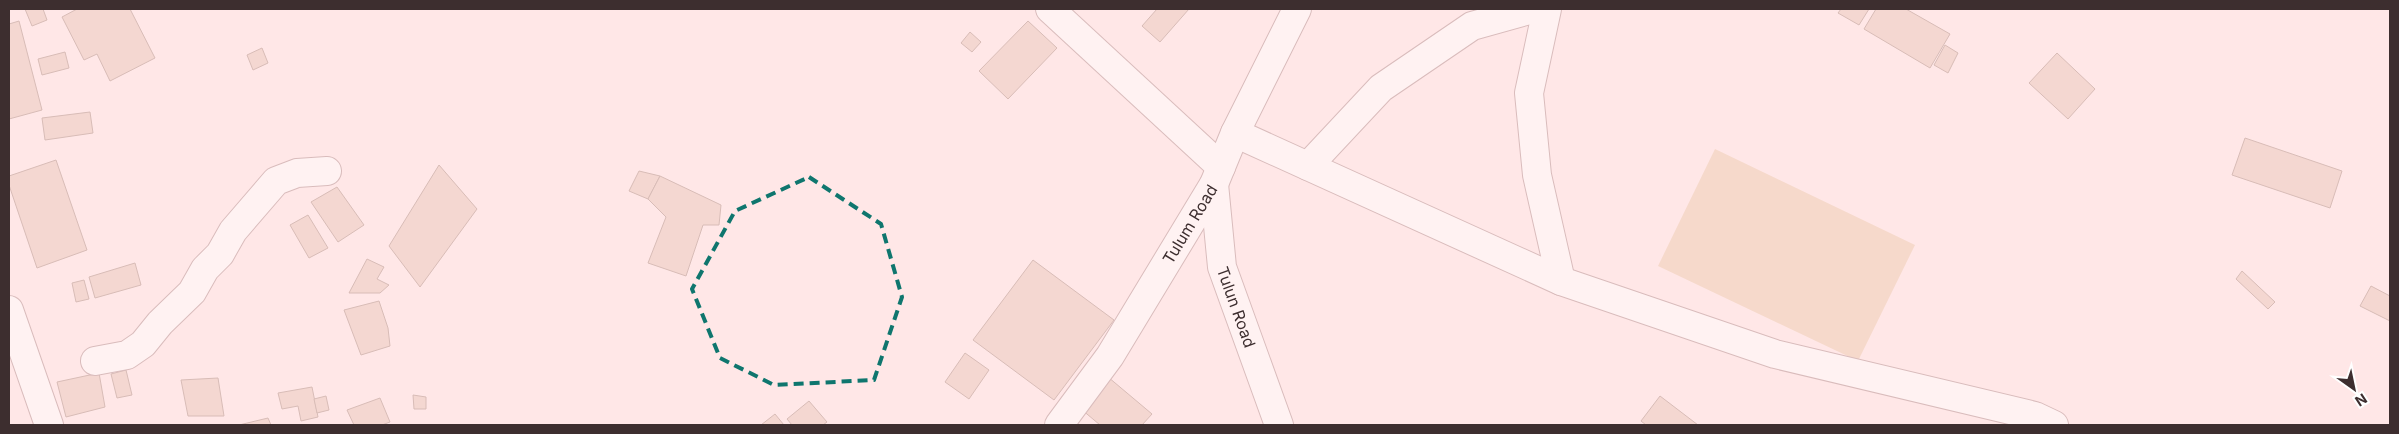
<svg xmlns="http://www.w3.org/2000/svg" width="2399" height="434" viewBox="0 0 2399 434" font-family="Inter,sans-serif">
	<style>
		.green { fill: #ebc8a9 }
		.building { fill: #e6c3b6; stroke: #a9887c }
		.lines { fill: none; stroke-linecap: round; stroke-linejoin: round }
		.minor-casing { stroke: #ac8888; stroke-width: 30 }
		.minor { stroke: #fff; stroke-width: 28 }
		.marked { fill: none; stroke: #0f766e; stroke-width: 4; stroke-dasharray: 10 6; stroke-linejoin: round }
		.labels { text-anchor: middle; dominant-baseline: central; stroke-width: 5; stroke-linejoin: round; paint-order: stroke }
		.street-label { font-size: 16px; fill: #3d2e2f; stroke: #fff }
	</style>
	<rect width="100%" height="100%" fill="#ffe7e7"/>
	<!-- green -->
	<polygon class="green" points="1715,149 1915,245 1858,361 1658,266"/>
	<!-- building -->
	<g class="building">
		<polygon points="25,9 43,9 47,20 32,26"/>
		<polygon points="77,9 130,9 155,58 110,81 97,54 84,60 62,17"/>
		<polygon points="1157,9 1189,9 1160,42 1142,26"/>
		<polygon points="1841,9 1869,9 1859,25 1838,13"/>
		<polygon points="1876,9 1906,9 1950,34 1930,68 1864,29"/>
		<polygon points="19,21 42,110 9,119 9,24"/>
		<polygon points="1028,21 1057,48 1008,99 979,71"/>
		<polygon points="970,32 981,42 972,52 961,43"/>
		<polygon points="1945,45 1958,53 1948,73 1934,65"/>
		<polygon points="262,48 268,63 253,70 247,55"/>
		<polygon points="65,52 69,68 42,75 38,59"/>
		<polygon points="2057,53 2095,89 2068,119 2029,83"/>
		<polygon points="90,112 93,133 45,140 42,118"/>
		<polygon points="2245,138 2342,171 2330,208 2232,175"/>
		<polygon points="56,160 87,250 37,268 9,185 9,176"/>
		<polygon points="439,165 477,209 420,287 389,246"/>
		<polygon points="639,171 660,176 648,199 629,191"/>
		<polygon points="660,176 721,205 719,225 703,225 686,276 648,263 666,217 648,199"/>
		<polygon points="337,187 364,225 338,242 311,202"/>
		<polygon points="308,215 328,248 309,258 290,225"/>
		<polygon points="367,259 384,267 377,279 389,285 380,293 349,293"/>
		<polygon points="1033,260 1114,320 1054,400 973,340"/>
		<polygon points="135,263 141,285 95,298 89,277"/>
		<polygon points="2242,271 2275,302 2268,309 2236,279"/>
		<polygon points="84,280 89,299 76,302 72,283"/>
		<polygon points="2371,286 2390,296 2390,321 2360,306"/>
		<polygon points="379,301 388,328 390,346 361,355 344,310"/>
		<polygon points="965,353 989,370 969,399 945,382"/>
		<polygon points="126,370 132,395 117,398 111,374"/>
		<polygon points="99,373 105,407 66,417 57,382"/>
		<polygon points="1108,377 1152,414 1142,425 1100,425 1081,409"/>
		<polygon points="218,378 224,416 188,416 181,380"/>
		<polygon points="312,387 318,417 301,421 298,406 282,409 278,393"/>
		<polygon points="413,395 426,397 426,409 414,409"/>
		<polygon points="326,396 329,410 317,413 314,399"/>
		<polygon points="1660,396 1698,425 1646,425 1641,421"/>
		<polygon points="380,398 390,422 382,425 354,425 347,410"/>
		<polygon points="809,401 827,422 823,425 792,425 787,419"/>
		<polygon points="775,414 784,425 761,425"/>
		<polygon points="268,418 271,425 239,425"/>
	</g>
	<g class="lines">
		<!-- minor casing -->
		<g class="minor-casing">
			<g id="minor">
				<polyline points="1050,9 1221,167"/>
				<polyline points="1547,9 1529,93 1537,175 1561,281"/>
				<polyline points="1235,133 1561,281 1775,354 2035,416 2054,425"/>
				<polyline points="1308,166 1381,88 1472,26 1533,9"/>
				<path id="s1" d="M1214,184l8,83 57,158"/>
				<polyline points="9,310 49,425"/>
				<polyline points="95,361 127,355 143,344 160,323 192,292 205,269 220,254 233,231 276,181 297,173 327,171"/>
				<path id="s2" d="M1059,425l51,-69 104,-172 21,-51 62,-124"/>
			</g>
		</g>
		<!-- minor -->
		<use href="#minor" class="minor"/>
	</g>
	<!-- marked area -->
	<path d="M0 0H2399V434H0ZM809,177l72,47 21,73 -28,83 -100,5 -54,-27 -28,-69 43,-78z" fill="#ffe7e7" fill-opacity=".55" fill-rule="evenodd"/>
	<path class="marked" d="M809,177l72,47 21,73 -28,83 -100,5 -54,-27 -28,-69 43,-78z"/>
	<g class="labels">
		<!-- street labels -->
		<g class="street-label">
			<text stroke="none"><textPath href="#s2" startOffset="240">Tulum Road</textPath></text>
			<text stroke="none"><textPath href="#s1" startOffset="126">Tulun Road</textPath></text>
		</g>
	</g>
	<!-- border -->
	<rect width="2399" height="434" fill="none" stroke="#3d2e2f" stroke-width="20"/>
	<!-- north arrow -->
	<g transform="translate(2354 389) rotate(147)" stroke="#ffffff" stroke-width="4" paint-order="stroke">
	<path d="M0-4L9 19L0 12L-9 19Z" fill="#3d2e2f"/>
	<text y="-8" font-size="14" font-weight="bold" text-anchor="middle" fill="#3d2e2f">N</text>
	</g>
</svg>
